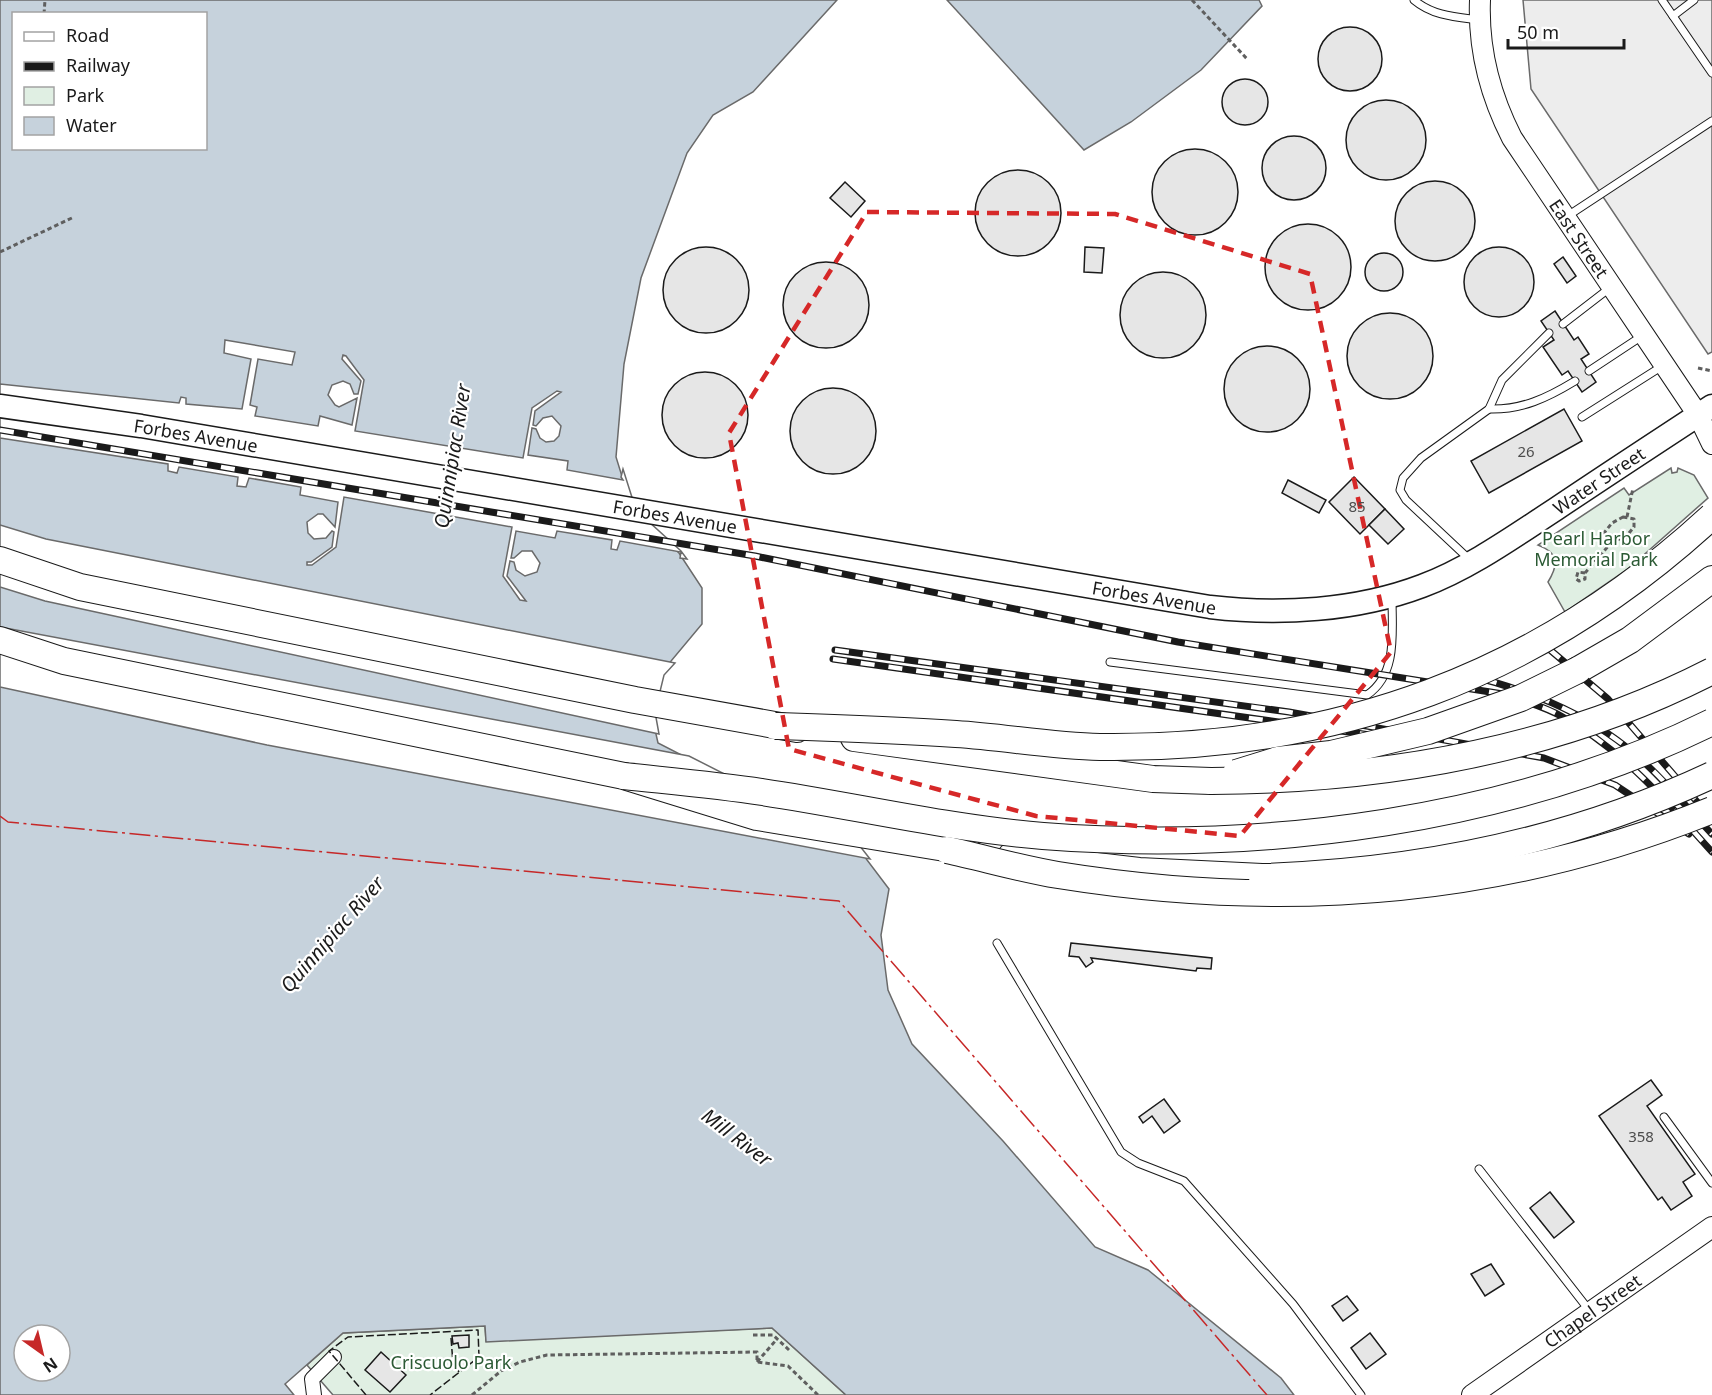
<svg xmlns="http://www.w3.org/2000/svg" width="1712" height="1395" viewBox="0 0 1712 1395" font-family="'Noto Sans',sans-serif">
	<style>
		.green { fill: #e0efe3; stroke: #6a6a6a; stroke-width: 1.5 }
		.parking { fill: #ededed; stroke: #6a6a6a; stroke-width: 1.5 }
		.water { fill: #c6d2dc; stroke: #6a6a6a; stroke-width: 1.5; fill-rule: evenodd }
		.pier { fill: #fff; stroke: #6a6a6a; stroke-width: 1.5 }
		.building { fill: #e6e6e6; stroke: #1a1a1a; stroke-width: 1.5 }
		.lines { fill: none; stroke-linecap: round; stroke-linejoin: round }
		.lane-casing { stroke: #1a1a1a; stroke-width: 9 }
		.street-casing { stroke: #1a1a1a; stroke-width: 16 }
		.secondary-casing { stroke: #1a1a1a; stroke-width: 22 }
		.primary-casing { stroke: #1a1a1a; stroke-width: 25 }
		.highway-casing { stroke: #1a1a1a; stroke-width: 28 }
		.path { stroke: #5f5f5f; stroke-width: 3; stroke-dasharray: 4.5 3; stroke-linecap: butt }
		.lane { stroke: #fff; stroke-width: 7 }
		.street { stroke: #fff; stroke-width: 14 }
		.secondary { stroke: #fff; stroke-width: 20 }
		.primary { stroke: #fff; stroke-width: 22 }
		.highway { stroke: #fff; stroke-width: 26 }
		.rail-casing { stroke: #1a1a1a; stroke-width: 7 }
		.rail { stroke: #fff; stroke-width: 4.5; stroke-dasharray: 14; stroke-linecap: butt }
		.highway-bridge-casing { stroke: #1a1a1a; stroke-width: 28; stroke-linecap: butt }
		.highway-bridge { stroke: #fff; stroke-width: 26 }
		.fence { stroke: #1a1a1a; stroke-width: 1.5; stroke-dasharray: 8 3; stroke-linecap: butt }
		.power { stroke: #c62828; stroke-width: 1.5; stroke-dasharray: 21 4.5 3 4.5; stroke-linecap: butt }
		.marked { fill: none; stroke: #d62828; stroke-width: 4.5; stroke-dasharray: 12 8; stroke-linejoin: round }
		.labels { text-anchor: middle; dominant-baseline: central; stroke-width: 4.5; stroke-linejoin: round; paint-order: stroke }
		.number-label { font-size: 15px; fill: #4d4d4d }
		.street-label { font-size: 18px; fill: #1a1a1a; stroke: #fff }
		.park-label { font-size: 18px; fill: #2b5a34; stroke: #fff }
		.water-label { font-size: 20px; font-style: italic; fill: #1a1a1a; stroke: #fff }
	</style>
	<rect width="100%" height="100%" fill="#fff"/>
	<!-- green -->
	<g class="green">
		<path d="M1671,468l1,5 5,-1 1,-4 16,7 14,23 -79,70 -64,44 -17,-30c11,-18 11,-29 -10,-37l86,-57 5,7z"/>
		<polygon points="485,1326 486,1341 772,1328 846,1395 333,1395 307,1365 343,1333"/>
	</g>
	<!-- parking -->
	<polygon class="parking" points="1523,0 1712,0 1712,352 1708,354 1531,89"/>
	<!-- water -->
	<g class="water">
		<path d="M0,0h837l-84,92 -40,23 -26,38 -46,125 -17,86 -8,93 17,55 46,41 23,35v36l-41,49 -10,39 7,31 197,101 34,45 -8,46 7,55 24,54 91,97 92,106 53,23 133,108 13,17h-448l-74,-67 -286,14 -1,-16 -142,7 -58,51 9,11h-294zM14,14h192v134h-192zM24,1335h36v36h-36z"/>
		<polygon points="947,0 1259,0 1262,6 1201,70 1131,122 1084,150"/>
	</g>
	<!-- pier -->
	<g class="pier">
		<polygon points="225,340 295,352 292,365 258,359 250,405 257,407 255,416 318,426 320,416 352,425 357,398 339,407 335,405 328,395 332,385 343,381 350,384 354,394 358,394 361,381 342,359 343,355 346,356 364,380 355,431 523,458 532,408 557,391 561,392 535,411 533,425 536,426 543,418 552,416 561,426 559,436 554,441 546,442 540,438 536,429 532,428 528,455 568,461 567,470 623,480 621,477 623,469 636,510 681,551 687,559 680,558 681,552 620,541 617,550 611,549 612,540 557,531 555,538 516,531 511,558 514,558 522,551 532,551 540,563 537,572 525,576 516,570 514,562 510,561 507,576 526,601 520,600 503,576 512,527 344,497 336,547 312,565 307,565 307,562 311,562 332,547 334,532 332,531 326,538 314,539 308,533 307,522 318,514 323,514 335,527 338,502 300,495 301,487 249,478 246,487 237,486 238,477 179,467 177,473 168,471 168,464 0,438 0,384 179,403 181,397 186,398 186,404 242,409 251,359 224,353"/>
		<polygon points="0,525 46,539 675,663 664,675 655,712 659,734 45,601 0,587"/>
		<polygon points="0,627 689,756 856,841 870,859 267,745 0,687"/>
	</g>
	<!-- building -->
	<g class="building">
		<circle cx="1350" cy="59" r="32"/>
		<circle cx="1245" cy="102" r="23"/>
		<circle cx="1386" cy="140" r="40"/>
		<circle cx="1294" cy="168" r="32"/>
		<circle cx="1195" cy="192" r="43"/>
		<circle cx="1018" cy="213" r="43"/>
		<circle cx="1435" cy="221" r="40"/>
		<polygon points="845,182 865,201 851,217 830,198"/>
		<circle cx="1308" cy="267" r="43"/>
		<polygon points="1085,247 1104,248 1102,273 1084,272"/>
		<circle cx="706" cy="290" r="43"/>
		<circle cx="1499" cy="282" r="35"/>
		<circle cx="1384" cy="272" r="19"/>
		<polygon points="1563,257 1576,276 1567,283 1554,264"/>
		<circle cx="826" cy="305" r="43"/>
		<circle cx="1163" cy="315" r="43"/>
		<polygon points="1555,311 1574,340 1578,337 1589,354 1581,359 1596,382 1582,392 1568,371 1562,375 1543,347 1554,340 1541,321"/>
		<circle cx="1390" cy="356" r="43"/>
		<circle cx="1267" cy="389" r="43"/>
		<circle cx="705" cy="415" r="43"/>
		<circle cx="833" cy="431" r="43"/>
		<polygon points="1564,409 1582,441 1489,493 1471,461"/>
		<polygon points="1354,477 1385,509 1360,534 1329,502"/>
		<polygon points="1288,480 1326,500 1319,513 1282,493"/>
		<polygon points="1385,509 1404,529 1388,544 1369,525"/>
		<polygon points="1071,943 1212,958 1211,969 1197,968 1196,971 1091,958 1093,962 1086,967 1079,957 1069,956"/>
		<polygon points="1651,1080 1662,1095 1647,1106 1695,1174 1683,1182 1692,1196 1671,1210 1662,1197 1658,1200 1599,1116"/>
		<polygon points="1164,1099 1180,1121 1164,1133 1152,1116 1143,1123 1139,1117"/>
		<polygon points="1550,1192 1574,1222 1554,1238 1530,1208"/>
		<polygon points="1491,1264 1504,1284 1485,1296 1471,1274"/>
		<polygon points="1347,1296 1358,1310 1343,1321 1332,1306"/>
		<polygon points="1370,1333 1386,1354 1366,1369 1351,1348"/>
		<polygon points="469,1335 469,1347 459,1348 458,1343 453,1344 452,1336"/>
		<polygon points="381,1352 406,1375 390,1392 365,1370"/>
	</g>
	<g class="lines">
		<!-- lane casing -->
		<g class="lane-casing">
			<g id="lane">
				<path d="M1414,0c19,16 42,17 65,20"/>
				<polyline points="1662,0 1712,73"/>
				<polyline points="1673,16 1694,0"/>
				<polyline points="1566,217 1712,121"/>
				<polyline points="1563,324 1611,287"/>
				<polyline points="1589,371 1642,336"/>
				<path d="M1489,409c33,1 58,-11 86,-28"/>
				<polyline points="1582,417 1664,365"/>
				<polyline points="1470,560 1406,500 1400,490 1403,478 1421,458 1489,409 1502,380 1549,333"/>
				<path d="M1110,662l257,33c31,-21 25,-63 25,-97"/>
				<polyline points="997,943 1121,1152 1138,1163 1184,1181 1293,1304 1361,1395"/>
				<polyline points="1664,1117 1712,1183"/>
				<polyline points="1479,1169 1589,1310"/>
			</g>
		</g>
		<!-- street casing -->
		<g class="street-casing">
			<polyline id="street" points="314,1395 312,1379 334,1357"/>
		</g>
		<!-- secondary casing -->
		<g class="secondary-casing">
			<g id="secondary">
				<path id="s1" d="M1480,0c-2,49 10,95 32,138l186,277 14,29"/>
				<path id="s2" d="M1472,1395l240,-168"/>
			</g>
		</g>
		<!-- primary casing -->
		<g class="primary-casing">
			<g id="primary">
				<path id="s3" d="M0,406l141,20 1069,181c69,8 146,4 212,-21 48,-18 91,-49 134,-77 52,-35 104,-69 156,-103"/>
			</g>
		</g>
		<!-- highway casing -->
		<g class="highway-casing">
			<g id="highway">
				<polyline points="0,560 80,587 635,700 797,729"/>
				<polyline points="0,640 64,661 624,776 757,817 969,852"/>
				<polyline points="1578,670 1630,640 1712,579"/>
				<polyline points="854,738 1153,779 1211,781"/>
				<polyline points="1011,856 1139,871 1262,877"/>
			</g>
		</g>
		<!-- path -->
		<g class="path">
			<polyline points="1192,0 1248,60"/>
			<polyline points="44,14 45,0"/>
			<polyline points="0,252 74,217"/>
			<polyline points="1698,368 1712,371"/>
			<polygon points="1623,517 1634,519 1634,527 1625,538 1607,542 1604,533 1612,523"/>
			<polyline points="1627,517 1633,488"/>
			<polyline points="1585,573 1578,572 1576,579 1579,581 1585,579 1585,573 1611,543"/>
			<polyline points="753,1335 773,1335 789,1350"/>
			<polyline points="757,1362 777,1339"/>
			<polyline points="472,1395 501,1371 520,1362 547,1355 757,1352 757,1362 788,1366 818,1395"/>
		</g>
		<!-- lane -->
		<use href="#lane" class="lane"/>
		<!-- street -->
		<use href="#street" class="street"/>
		<!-- secondary -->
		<use href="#secondary" class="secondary"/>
		<!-- primary -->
		<use href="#primary" class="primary"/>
		<!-- highway -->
		<use href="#highway" class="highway"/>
		<!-- rail casing -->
		<g class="rail-casing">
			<g id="rail">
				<path d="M0,430l755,126 423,86 331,53c17,7 36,12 52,21 61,33 105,85 151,136"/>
				<polyline points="1549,649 1608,699 1712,819"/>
				<polyline points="835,650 1289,712 1544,758 1615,785 1689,834"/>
				<polyline points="833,659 1391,738"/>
				<path d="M1456,672c66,16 128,38 180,83 28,24 51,53 76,79"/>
			</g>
		</g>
		<!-- rail -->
		<use href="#rail" class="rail"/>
		<!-- highway-bridge casing -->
		<g class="highway-bridge-casing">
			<g id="highway-bridge">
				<path d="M775,726c60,2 121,4 181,8 48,3 95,12 144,13 236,3 439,-71 612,-231"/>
				<polyline points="1236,773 1278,760 1331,754 1428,731 1521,698 1578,670"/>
				<path d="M624,776c46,5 92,9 138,16 94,14 186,36 281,44 221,17 469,-15 669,-114"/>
				<path d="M1211,781c172,-1 347,-31 501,-110"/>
				<path d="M947,850c37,8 74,19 111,25 224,36 442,21 654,-65"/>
				<path d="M1262,877c155,-5 309,-36 450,-102"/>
			</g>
		</g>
		<!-- highway-bridge -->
		<use href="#highway-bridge" class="highway-bridge"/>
		<!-- fence -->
		<g class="fence">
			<polyline points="451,1338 453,1363 459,1372"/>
			<polyline points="366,1395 329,1351 348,1337 478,1330 479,1357 430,1395"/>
		</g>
		<!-- power -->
		<polyline class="power" points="0,816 8,822 839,901 1267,1395"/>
	</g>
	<!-- marked area -->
	<path class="marked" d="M867,212l248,2 195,60 81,378 -151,184 -204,-20 -247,-67 -60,-316z"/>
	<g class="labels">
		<!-- number labels -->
		<g class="number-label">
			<text x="1526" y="451">26</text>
			<text x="1357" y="506">85</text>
			<text x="1641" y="1136">358</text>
		</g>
		<!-- street labels -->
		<g class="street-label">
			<text stroke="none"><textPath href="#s1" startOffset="264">East Street</textPath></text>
			<text stroke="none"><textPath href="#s3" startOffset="198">Forbes Avenue</textPath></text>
			<text stroke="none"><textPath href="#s3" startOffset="1648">Water Street</textPath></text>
			<text stroke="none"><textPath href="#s3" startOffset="684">Forbes Avenue</textPath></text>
			<text stroke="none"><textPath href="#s3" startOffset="1170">Forbes Avenue</textPath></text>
			<text stroke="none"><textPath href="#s2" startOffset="147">Chapel Street</textPath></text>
		</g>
		<!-- park labels -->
		<g class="park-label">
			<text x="1596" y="538">Pearl Harbor<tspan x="1596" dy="21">Memorial Park</tspan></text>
			<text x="451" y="1362">Criscuolo Park</text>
		</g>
		<!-- water labels -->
		<g class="water-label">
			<text transform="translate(452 456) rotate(-81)">Quinnipiac River</text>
			<text transform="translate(332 934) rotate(-49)">Quinnipiac River</text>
			<text transform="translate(737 1137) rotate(37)">Mill River</text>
		</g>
	</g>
	<!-- legend -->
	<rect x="12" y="12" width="195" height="138" fill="#ffffff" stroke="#a3a3a3" stroke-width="1.5"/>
	<rect x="24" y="32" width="30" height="9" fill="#ffffff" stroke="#a3a3a3" stroke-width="1.5"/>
	<text x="66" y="42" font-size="18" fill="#1a1a1a">Road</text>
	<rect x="24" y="62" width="30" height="9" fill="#1a1a1a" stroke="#a3a3a3" stroke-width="1.5"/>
	<text x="66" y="72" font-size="18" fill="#1a1a1a">Railway</text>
	<rect x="24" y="87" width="30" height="18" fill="#e0efe3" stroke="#a3a3a3" stroke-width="1.5"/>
	<text x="66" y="102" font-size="18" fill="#1a1a1a">Park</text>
	<rect x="24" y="117" width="30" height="18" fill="#c6d2dc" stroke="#a3a3a3" stroke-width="1.5"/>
	<text x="66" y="132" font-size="18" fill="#1a1a1a">Water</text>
	<!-- north arrow -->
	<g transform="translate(42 1353) rotate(146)"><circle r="28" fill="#ffffff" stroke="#a3a3a3" stroke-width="1.5"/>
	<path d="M0-4.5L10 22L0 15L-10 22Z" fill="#c62828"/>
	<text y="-9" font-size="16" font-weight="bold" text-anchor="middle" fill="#1a1a1a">N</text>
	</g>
	<!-- scale -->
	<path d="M1508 39v9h116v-9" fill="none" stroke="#1a1a1a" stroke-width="3"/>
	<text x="1517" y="39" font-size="18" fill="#1a1a1a" stroke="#ffffff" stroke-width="4.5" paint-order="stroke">50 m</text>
</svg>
